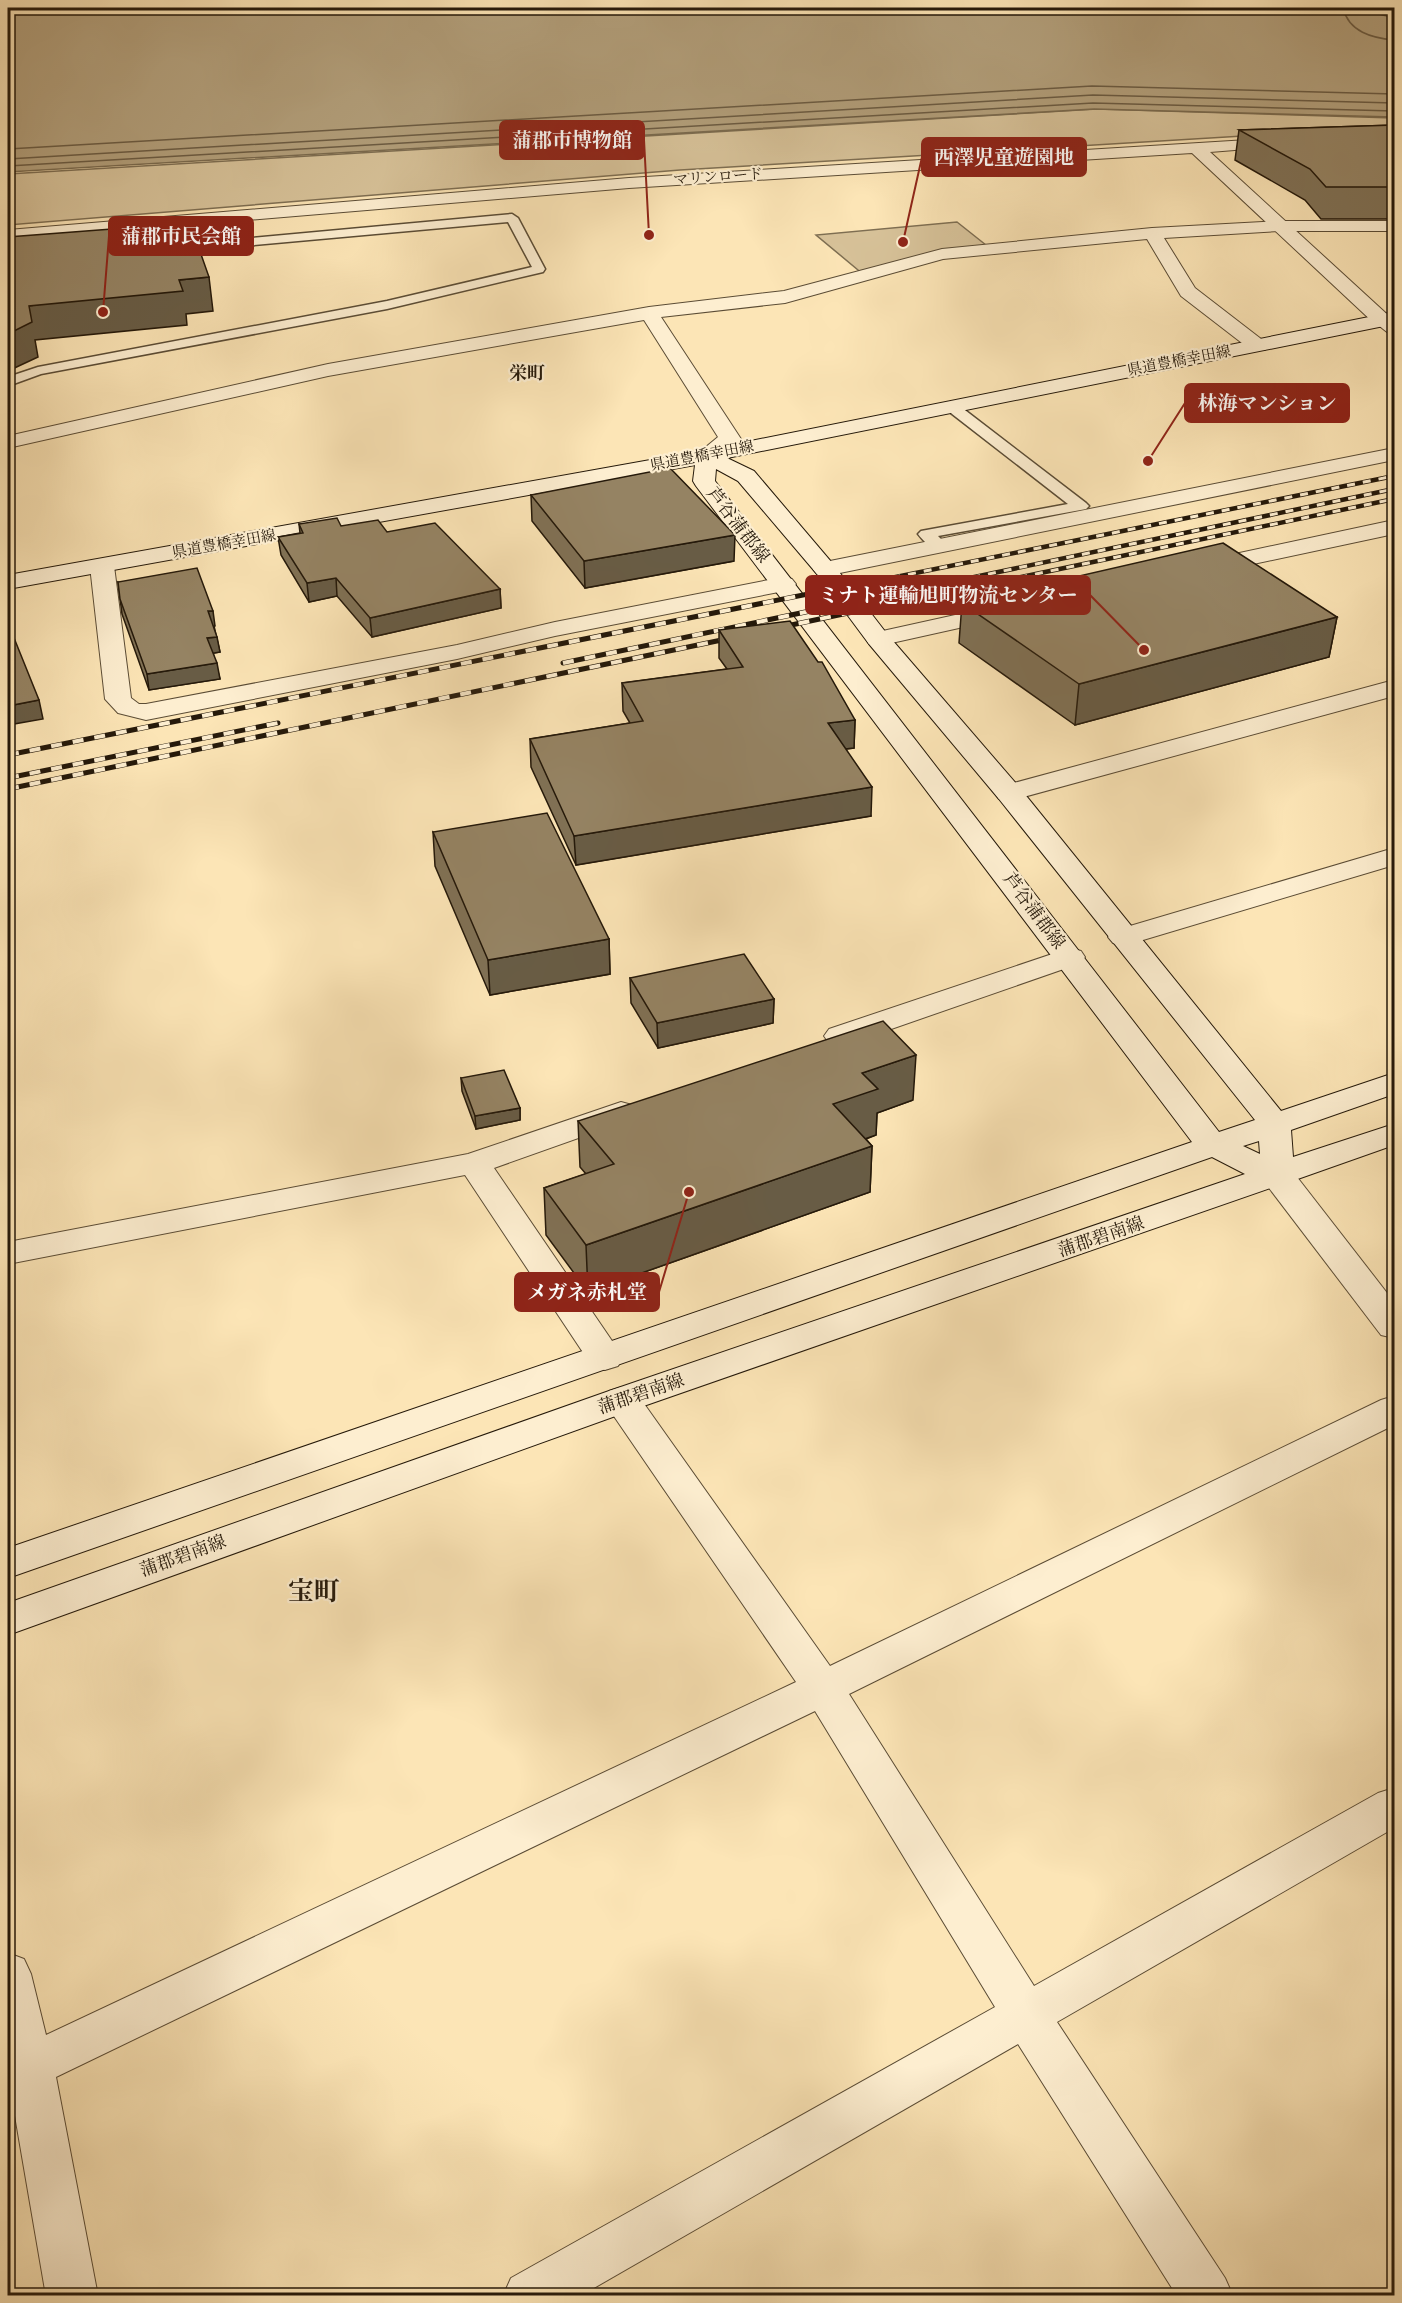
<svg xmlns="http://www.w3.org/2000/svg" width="1402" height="2303" viewBox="0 0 1402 2303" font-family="'IM FELL Double Pica','Noto Serif JP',serif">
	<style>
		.green { fill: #d7c299; stroke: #7e6e52; stroke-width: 1.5 }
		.water { fill: #b3a07c; stroke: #7a6a4e; stroke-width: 1.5 }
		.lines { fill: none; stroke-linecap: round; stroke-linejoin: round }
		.shore { stroke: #6c5c43; stroke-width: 1.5 }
		.service-casing { stroke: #5b4c35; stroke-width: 3 }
		.minor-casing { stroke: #5b4c35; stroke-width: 2 }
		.tertiary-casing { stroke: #5b4c35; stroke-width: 2 }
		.secondary-casing { stroke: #25190a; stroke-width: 2 }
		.service { fill: #fdeed0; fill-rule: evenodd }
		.minor { fill: #fdeed0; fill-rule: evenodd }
		.tertiary { fill: #fdeed0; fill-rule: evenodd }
		.secondary { fill: #fdeed0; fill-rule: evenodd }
		.rail-far1-casing { stroke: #25190a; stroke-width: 4.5 }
		.rail-casing { stroke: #25190a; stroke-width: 5 }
		.rail-far1 { stroke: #fdeed0; stroke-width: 3; stroke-dasharray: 8; stroke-linecap: butt }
		.rail { stroke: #fdeed0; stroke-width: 4; stroke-dasharray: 11; stroke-linecap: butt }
		.wall { fill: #807155; stroke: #25190a; stroke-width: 1.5 }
		.shaded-wall { fill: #685c45; stroke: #25190a; stroke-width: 1.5 }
		.building { fill: #958363; stroke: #25190a; stroke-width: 1.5 }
		.labels { text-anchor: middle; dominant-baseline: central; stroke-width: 4.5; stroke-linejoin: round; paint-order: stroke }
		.far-street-label { font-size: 15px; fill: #25190a; stroke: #fdeed0 }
		.far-quarter-label { font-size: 18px; font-weight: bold; fill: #25190a; stroke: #fdeed0 }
		.street-label { font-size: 18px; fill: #25190a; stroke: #fdeed0 }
		.near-quarter-label { font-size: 26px; font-weight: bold; fill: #25190a; stroke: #fdeed0 }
		.leader { fill: none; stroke: #8f2418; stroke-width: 2 }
		.callout-dot { fill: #8f2418; stroke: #fdeed0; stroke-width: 2 }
		.callout { fill: #8f2418; stroke: #8f2418; stroke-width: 2 }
		.callout-label { font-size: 20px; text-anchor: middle; font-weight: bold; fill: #fff }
	</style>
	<rect width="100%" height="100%" fill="#fce5b6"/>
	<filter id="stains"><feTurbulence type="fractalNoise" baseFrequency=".00333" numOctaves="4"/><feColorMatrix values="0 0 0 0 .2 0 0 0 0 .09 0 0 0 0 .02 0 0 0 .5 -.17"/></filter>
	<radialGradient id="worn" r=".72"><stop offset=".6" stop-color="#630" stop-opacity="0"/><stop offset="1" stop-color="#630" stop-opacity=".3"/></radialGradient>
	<!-- green -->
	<g class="green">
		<polygon points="1097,109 1394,118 1394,127 680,170 8,225 8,174"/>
		<polygon points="957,222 991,249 864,275 816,235"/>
	</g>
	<!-- water -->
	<polygon class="water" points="8,8 1356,8 1394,18 1394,117 1094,109 8,172"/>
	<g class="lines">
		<!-- shore -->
		<g class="shore">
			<path d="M1343,8c6,24 29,30 51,32"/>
			<polyline points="8,149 1092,86 1394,94"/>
			<polyline points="8,159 1093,95 1394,103"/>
			<polyline points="8,166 1093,103 1394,111"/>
		</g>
		<!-- service casing -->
		<g class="service-casing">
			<g id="service">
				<polygon points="512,214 518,218 545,269 543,272 387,309 41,374 8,386 8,377 38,367 387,301 532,267 508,222 167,253 163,252 163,246"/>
				<path d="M952,403l5,1 129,99 3,3 -3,3 -148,27 10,10 -8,5c-8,-2 -17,-10 -22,-17l3,-3 147,-27 -121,-94 -2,-3 2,-3z"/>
			</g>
		</g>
		<!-- minor casing -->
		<g class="minor-casing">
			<g id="minor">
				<path d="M1279,221h115v10h-115l-115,7 31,50 70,54 3,4 -3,4h-14l-70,-54 -34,-57 -204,20 -158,44 -124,14 80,122c-9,12 -28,25 -43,22l-3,-5 23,-19 -74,-117 -316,56 -320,72v-12l320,-72 321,-57 135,-16 158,-42 210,-21z"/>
				<polygon points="1383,315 1394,320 1394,334 1387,332 1373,321 1376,317"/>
				<polygon points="1394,448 1394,460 825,576 817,574 813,569 817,564 825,562"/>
				<polygon points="1394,520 1394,534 1202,575 1194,573 1190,568 1194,563 1202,561"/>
				<polygon points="102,559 110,561 114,566 131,698 139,704 146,704 457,645 555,622 784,577 792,579 796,584 792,589 784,591 555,636 457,659 146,720 118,713 105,699 90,566 94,561"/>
				<polygon points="1005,604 1013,606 1017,611 1013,616 878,646 869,644 866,639 869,634"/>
				<polygon points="1394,680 1394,696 1009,801 999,799 995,793 999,787"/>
				<polygon points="1394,848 1394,865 1133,943 1123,946 1113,943 1108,937 1113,931"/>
				<polygon points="1070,948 1081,951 1085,957 1081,963 851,1043 840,1045 829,1043 824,1036 829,1029"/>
				<polygon points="621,1102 632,1105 637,1112 632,1119 494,1168 623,1357 618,1366 605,1370 592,1366 465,1175 8,1264 8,1242 468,1154"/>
				<polygon points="622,1387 635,1391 830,1666 1381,1400 1394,1396 1394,1425 849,1694 1034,1986 1378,1793 1394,1788 1394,1828 1057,2022 1225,2278 1233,2296 1177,2296 1018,2044 580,2296 503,2296 511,2278 995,2007 815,1711 56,2077 98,2296 46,2296 8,2075 8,1953 24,1959 31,1974 46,2035 796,1682 609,1409 603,1400 609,1391"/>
			</g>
		</g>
		<!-- tertiary casing -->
		<g class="tertiary-casing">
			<g id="tertiary">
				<polygon points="1280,138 1288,143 1286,146 1210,152 1390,317 1393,321 1390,325 1376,325 1192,153 629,188 8,240 8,230 629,178"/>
				<polygon points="1278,1165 1290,1168 1394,1302 1394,1338 1381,1335 1266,1184 1261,1176 1266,1168"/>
			</g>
		</g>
		<!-- secondary casing -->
		<g class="secondary-casing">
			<path id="secondary" d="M1394,312v12l-667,134 27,13 79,93 54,70 132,153 262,324 113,-38v21l-103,36 2,27 101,-33v21l-102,36 -2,3 -14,2 -641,223 -627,226v-32l601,-212 636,-217 -33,-17 -1204,421v-30l1184,-406 -496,-656 -3,-5 2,-16 -687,124v-14l698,-125zM716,469l22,12 79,93 52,70 130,155 256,321 -36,12 -504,-651zM1259,1141l1,13 -17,-8z"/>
		</g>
		<!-- service -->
		<use href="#service" class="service"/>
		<!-- minor -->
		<use href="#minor" class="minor"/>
		<!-- tertiary -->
		<use href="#tertiary" class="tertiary"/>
		<!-- secondary -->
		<use href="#secondary" class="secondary"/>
		<!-- rail-far1 casing -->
		<g class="rail-far1-casing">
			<g id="rail-far1">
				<polyline points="861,584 1394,476"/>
				<polyline points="941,584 1394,489"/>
				<polyline points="988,584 1394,499"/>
			</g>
		</g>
		<!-- rail casing -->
		<g class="rail-casing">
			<g id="rail">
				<polyline points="777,628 995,582"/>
				<polyline points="563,663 948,582"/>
				<polyline points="8,755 868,582"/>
				<polyline points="8,778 278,723"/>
				<polyline points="8,789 736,637"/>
			</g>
		</g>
		<!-- rail-far1 -->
		<use href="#rail-far1" class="rail-far1"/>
		<!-- rail -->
		<use href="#rail" class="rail"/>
	</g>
	<!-- wall -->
	<g class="wall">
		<polygon points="1395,125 1395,220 1394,219 1321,219 1305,200 1235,160 1239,130"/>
		<polygon points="531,495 734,561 585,588 532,521"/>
		<polygon points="299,524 341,526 387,532 500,589 501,608 372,637 337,596 309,602 281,555 278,537 300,533"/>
		<polygon points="118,582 215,626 214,626 220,652 213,653 220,679 149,690 122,614"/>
		<polygon points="962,603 1337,617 1329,657 1075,725 959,643"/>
		<polygon points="719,630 855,720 854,748 846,749 871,816 576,865 531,767 530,739 630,723 623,711 622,683 727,669 719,658"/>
		<polygon points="433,832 609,939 610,974 490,995 435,866"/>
		<polygon points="630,978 774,999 773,1023 658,1048 631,1003"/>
		<polygon points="461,1078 520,1108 520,1120 476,1129 462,1091"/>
		<polygon points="913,1100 877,1113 876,1135 866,1139 872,1146 870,1192 588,1292 546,1235 544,1188 586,1174 580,1167 578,1121"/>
	</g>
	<!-- shaded-wall -->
	<g class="shaded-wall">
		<polygon points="209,277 213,311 186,314 187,325 35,340 38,357 8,371 8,334 29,306 179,280"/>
		<polygon points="735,535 734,561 585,588 584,561"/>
		<polygon points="336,578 337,596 309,602 307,583"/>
		<polygon points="500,589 501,608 372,637 370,618"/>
		<polygon points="208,611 213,611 215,626 211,627"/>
		<polygon points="1337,617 1329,657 1075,725 1079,684"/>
		<polygon points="217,637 220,652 209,654 207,638"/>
		<polygon points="217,663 220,679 149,690 147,674"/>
		<polygon points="39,700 43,719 8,725 8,706"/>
		<polygon points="855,720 854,748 827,751 828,723"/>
		<polygon points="872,787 871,816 576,865 574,836"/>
		<polygon points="609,939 610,974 490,995 488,960"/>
		<polygon points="774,999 773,1023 658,1048 657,1023"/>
		<polygon points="916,1055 913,1100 877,1113 876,1135 831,1151 833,1104 862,1073"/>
		<polygon points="520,1108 520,1120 476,1129 475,1116"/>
		<polygon points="872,1146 870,1192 588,1292 586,1245"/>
	</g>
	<!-- building -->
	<g class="building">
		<polygon points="1395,125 1395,187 1326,187 1310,169 1239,130"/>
		<polygon points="190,223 209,277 179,280 183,291 29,306 32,322 8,334 8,237"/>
		<polygon points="670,468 735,535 584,561 531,495"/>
		<polygon points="337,518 341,526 378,520 387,532 435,523 500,589 370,618 336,578 307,583 278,537 303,533 299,524"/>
		<polygon points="1223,543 1337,617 1079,684 962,603"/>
		<polygon points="197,568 213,611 208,611 217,637 207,638 217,663 147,674 120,599 118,582"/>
		<polygon points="790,621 818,662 822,662 855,720 828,723 872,787 574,836 530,739 643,721 622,683 743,667 719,630"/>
		<polygon points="8,623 39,700 8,706"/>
		<polygon points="547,813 609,939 488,960 433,832"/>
		<polygon points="744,954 774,999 657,1023 630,978"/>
		<polygon points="883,1021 916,1055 862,1073 878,1089 833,1104 872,1146 586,1245 544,1188 614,1164 578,1121"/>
		<polygon points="504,1070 520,1108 475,1116 461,1078"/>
	</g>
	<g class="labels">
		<!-- far-street labels -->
		<g class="far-street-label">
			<text transform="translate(718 177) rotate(-4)">マリンロード</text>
			<text transform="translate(1179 361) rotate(-11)">県道豊橋幸田線</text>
			<text transform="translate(702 456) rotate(-11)">県道豊橋幸田線</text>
			<text transform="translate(224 544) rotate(-10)">県道豊橋幸田線</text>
		</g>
		<!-- far-quarter labels -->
		<g class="far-quarter-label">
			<text x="527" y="373">栄町</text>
		</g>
		<!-- street labels -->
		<g class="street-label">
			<text transform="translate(738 525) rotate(52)">芦谷蒲郡線</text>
			<text transform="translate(1034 911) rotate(53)">芦谷蒲郡線</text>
			<text transform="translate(1101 1237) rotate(-19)">蒲郡碧南線</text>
			<text transform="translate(641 1394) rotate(-19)">蒲郡碧南線</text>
			<text transform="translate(183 1556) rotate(-20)">蒲郡碧南線</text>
		</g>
		<!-- near-quarter labels -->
		<g class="near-quarter-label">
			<text x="314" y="1592">宝町</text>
		</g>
	</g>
	<!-- callouts -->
	<path class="leader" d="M649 235L644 140M903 242L922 157M103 312L109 236M1148 461L1185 403M1144 650L1090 595M689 1192L659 1292"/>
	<g class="callout-dot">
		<circle cx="649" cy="235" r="6"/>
		<circle cx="903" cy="242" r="6"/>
		<circle cx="103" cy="312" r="6"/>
		<circle cx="1148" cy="461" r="6"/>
		<circle cx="1144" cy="650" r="6"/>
		<circle cx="689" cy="1192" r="6"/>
	</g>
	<g class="callout">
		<rect x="500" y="121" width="144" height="38" rx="6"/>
		<rect x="922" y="138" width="164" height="38" rx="6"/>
		<rect x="109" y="217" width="144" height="38" rx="6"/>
		<rect x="1185" y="384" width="164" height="38" rx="6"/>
		<rect x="806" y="576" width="284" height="38" rx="6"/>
		<rect x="515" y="1273" width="144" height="38" rx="6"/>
	</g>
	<g class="callout-label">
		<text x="572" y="147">蒲郡市博物館</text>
		<text x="1004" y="164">西澤児童遊園地</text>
		<text x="181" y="243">蒲郡市民会館</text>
		<text x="1267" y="410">林海マンション</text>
		<text x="948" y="602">ミナト運輸旭町物流センター</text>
		<text x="587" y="1299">メガネ赤札堂</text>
	</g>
	<!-- margin -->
	<rect width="1402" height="2303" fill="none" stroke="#fce5b6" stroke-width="30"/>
	<rect x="9" y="9" width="1384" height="2285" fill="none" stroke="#25190a" stroke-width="3"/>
	<rect x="15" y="15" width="1372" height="2273" fill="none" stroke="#25190a" stroke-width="1.5"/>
	<rect width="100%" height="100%" filter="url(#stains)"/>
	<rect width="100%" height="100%" fill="url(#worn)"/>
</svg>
